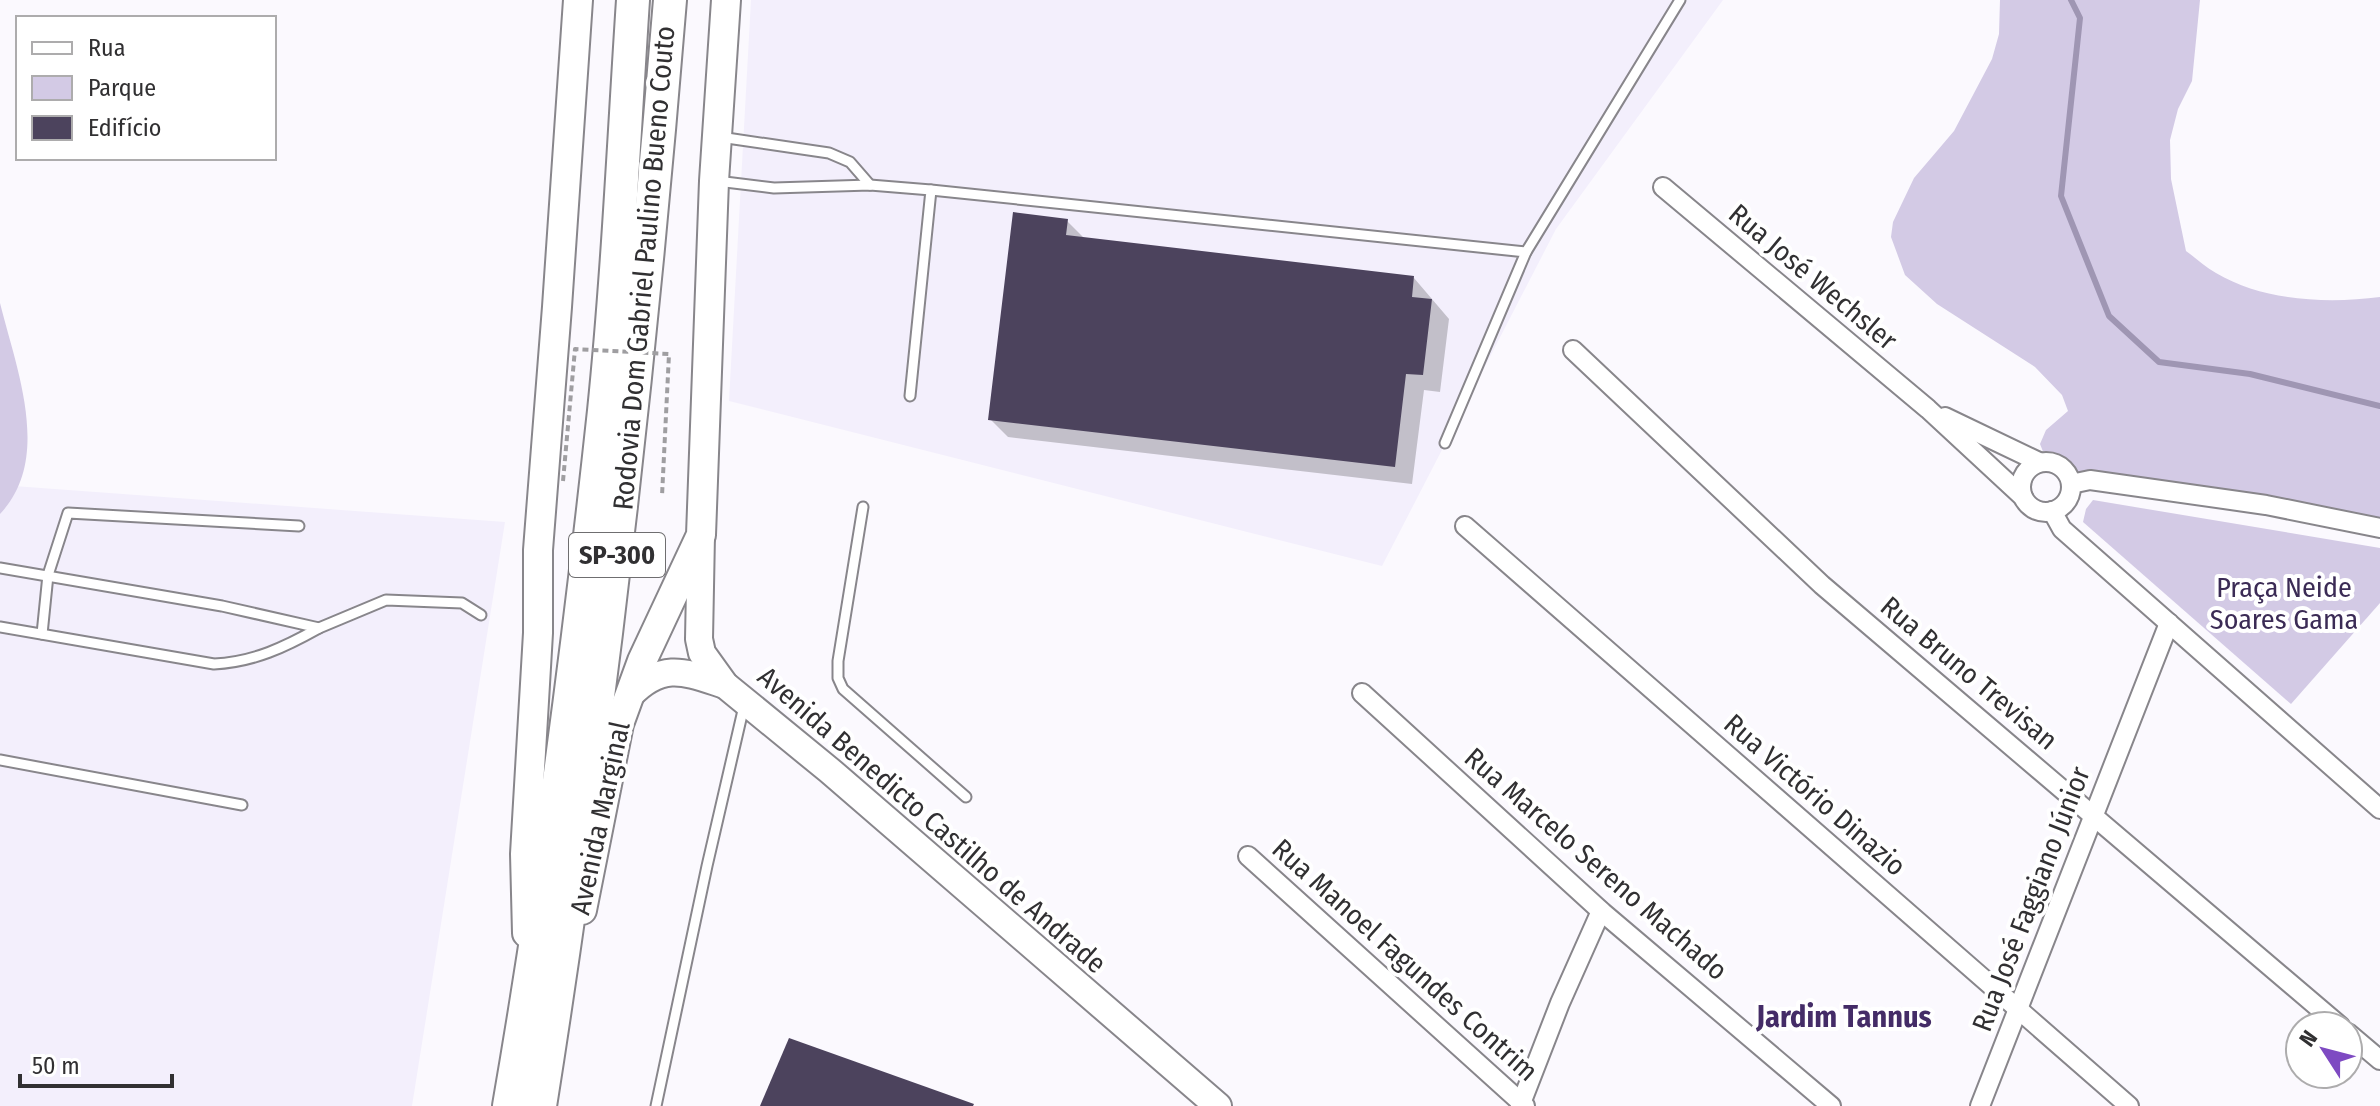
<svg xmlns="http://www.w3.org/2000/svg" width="2380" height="1106" viewBox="0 0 2380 1106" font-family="'Fira Sans Condensed',sans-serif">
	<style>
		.built { fill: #f3effc }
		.green { fill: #d3cae5 }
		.shadow { fill: #0003 }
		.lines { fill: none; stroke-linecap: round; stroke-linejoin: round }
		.stream { stroke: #9f96b3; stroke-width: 6 }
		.building { fill: #4c435d }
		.service-casing { stroke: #88868b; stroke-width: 13 }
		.minor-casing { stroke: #88868b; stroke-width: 22 }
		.secondary-casing { stroke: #88868b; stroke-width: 30 }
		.primary-casing { stroke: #88868b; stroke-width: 32 }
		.motorway-casing { stroke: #88868b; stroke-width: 36 }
		.service { stroke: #fff; stroke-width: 9 }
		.minor { stroke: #fff; stroke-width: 18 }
		.secondary { stroke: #fff; stroke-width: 26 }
		.primary { stroke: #fff; stroke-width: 28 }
		.motorway { stroke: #fff; stroke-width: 32 }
		.path-bridge { stroke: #9f9ea1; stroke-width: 4; stroke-dasharray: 6 4; stroke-linecap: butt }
		.labels { text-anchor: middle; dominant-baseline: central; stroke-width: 8; stroke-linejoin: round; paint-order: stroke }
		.shield { fill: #fff; stroke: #6f6e70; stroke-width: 2 }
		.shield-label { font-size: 26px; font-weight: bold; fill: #313032 }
		.street-label { font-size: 28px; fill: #313032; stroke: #fff }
		.park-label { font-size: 28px; fill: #3b2b55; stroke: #fff }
		.neighbourhood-label { font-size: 30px; font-weight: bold; fill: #442c67; stroke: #fff }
	</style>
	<rect width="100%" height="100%" fill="#fbf9fe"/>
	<!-- built -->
	<g class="built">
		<polygon points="751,0 1723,0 1556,229 1382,566 729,401"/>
		<polygon points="0,485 505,522 412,1106 0,1106"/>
	</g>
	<!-- green -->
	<g class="green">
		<path d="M2000,0h200l-8,81 -14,28 -8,31 1,39 15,72c10,7 19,16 30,22 47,28 111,31 164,24v239l-122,-43 -69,2 -126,-20 -15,-11 -8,-20 6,-14 22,-19 -6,-16 -27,-28 -98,-63 -32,-29 -14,-38 2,-15 21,-44 40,-47 38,-72 7,-25z"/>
		<path d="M0,303c16,65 53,155 0,211z"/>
		<polygon points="2093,500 2380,548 2380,603 2291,704 2083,522 2086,509"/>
	</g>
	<!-- shadow -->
	<polygon class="shadow" points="1067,221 1085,239 1414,278 1449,319 1440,392 1424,390 1412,484 1008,437 990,419"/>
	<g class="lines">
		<!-- stream -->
		<polyline class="stream" points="2071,0 2080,18 2061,196 2109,316 2159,362 2250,374 2380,406"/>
	</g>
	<!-- building -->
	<g class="building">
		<polygon points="1013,212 1068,219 1066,235 1414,276 1412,297 1432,299 1423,375 1406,374 1395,467 988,420"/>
		<polygon points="789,1038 974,1104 973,1106 760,1106"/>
	</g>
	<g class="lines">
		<!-- service casing -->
		<g class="service-casing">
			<g id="service">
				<polyline points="720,137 829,153 850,162 870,185"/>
				<polyline points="717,181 774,188 870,185 931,190 910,396"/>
				<polyline points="931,190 1526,252 1445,443"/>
				<polyline points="1526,252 1680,0"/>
				<polyline points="863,507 838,661 838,678 843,689 966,797"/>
				<path d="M0,568l222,38 97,22c-34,19 -65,34 -105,36l-214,-37"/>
				<polyline points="319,628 386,600 462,603 481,615"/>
				<polyline points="42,634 48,575 68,513 299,526"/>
				<polyline points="0,760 242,805"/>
				<polyline points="656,1106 707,866 744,706"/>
			</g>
		</g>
		<!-- minor casing -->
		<g class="minor-casing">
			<g id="minor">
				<polyline points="1663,187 1928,409 2023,497"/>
				<polyline points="1573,350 1822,585 2340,1026"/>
				<polyline points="1945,417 2039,462"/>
				<circle cx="2046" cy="487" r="25"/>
				<polyline points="2071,484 2090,480 2266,505 2380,528"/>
				<polyline points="2052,511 2062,529 2380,809"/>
				<polyline points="1465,526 2129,1106"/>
				<polyline points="1362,693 1601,911 1831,1106"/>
				<polyline points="1248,856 1525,1106"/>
				<polyline points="2348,1033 2380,1060"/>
				<polyline points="1520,1106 1560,1003 1601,911"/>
				<polyline points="1980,1106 2169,623"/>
			</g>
		</g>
		<!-- secondary casing -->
		<g class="secondary-casing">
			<g id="secondary">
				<polyline points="701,535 699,639 702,653 725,685 829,770 1218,1106"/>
				<path d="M630,695c33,-34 55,-23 95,-10"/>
			</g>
		</g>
		<!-- primary casing -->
		<g class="primary-casing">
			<g id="primary">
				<polyline points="582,910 619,724 642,661 701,535 714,181 726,0"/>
				<polyline points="527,933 525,854 538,633 538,550 557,307 578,0"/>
			</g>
		</g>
		<!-- motorway casing -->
		<g class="motorway-casing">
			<g id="motorway">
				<path d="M509,1106c40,-231 70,-463 95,-695 14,-137 20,-274 29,-411"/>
				<path d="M540,1106c58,-368 100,-735 130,-1106"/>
			</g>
		</g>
		<!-- service -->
		<use href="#service" class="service"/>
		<!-- minor -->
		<use href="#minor" class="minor"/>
		<!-- secondary -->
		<use href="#secondary" class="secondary"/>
		<!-- primary -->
		<use href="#primary" class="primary"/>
		<!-- motorway -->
		<use href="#motorway" class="motorway"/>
		<!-- path-bridge -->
		<polyline class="path-bridge" points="563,481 575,349 669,354 662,496"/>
	</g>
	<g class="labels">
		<!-- shield labels -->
		<rect class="shield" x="569" y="533" width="96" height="44" rx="6"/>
		<g class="shield-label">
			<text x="617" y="555">SP-300</text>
		</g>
		<!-- street labels -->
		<g class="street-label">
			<text transform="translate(644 268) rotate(-85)">Rodovia Dom Gabriel Paulino Bueno Couto</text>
			<text transform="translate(1813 277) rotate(40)">Rua José Wechsler</text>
			<text transform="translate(1969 673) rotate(40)">Rua Bruno Trevisan</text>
			<text transform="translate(1815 795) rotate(41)">Rua Victório Dinazio</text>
			<text transform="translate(600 818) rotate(-78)">Avenida Marginal</text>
			<text transform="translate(932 820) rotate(41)">Avenida Benedicto Castilho de Andrade</text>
			<text transform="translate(1596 864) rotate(41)">Rua Marcelo Sereno Machado</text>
			<text transform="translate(2031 899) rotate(-69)">Rua José Faggiano Júnior</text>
			<text transform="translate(1405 960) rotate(42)">Rua Manoel Fagundes Contrim</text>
		</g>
		<!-- park labels -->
		<g class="park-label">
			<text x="2284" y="587">Praça Neide<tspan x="2284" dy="32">Soares Gama</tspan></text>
		</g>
		<!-- neighbourhood labels -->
		<g class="neighbourhood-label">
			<text x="1844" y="1017">Jardim Tannus</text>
		</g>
	</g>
	<!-- legend -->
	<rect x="16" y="16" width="260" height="144" fill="#ffffff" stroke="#adacad" stroke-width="2"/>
	<rect x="32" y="42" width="40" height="12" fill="#ffffff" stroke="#adacad" stroke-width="2"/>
	<text x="88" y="56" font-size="24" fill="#313032">Rua</text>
	<rect x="32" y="76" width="40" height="24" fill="#d3cae5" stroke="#adacad" stroke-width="2"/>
	<text x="88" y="96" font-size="24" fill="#313032">Parque</text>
	<rect x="32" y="116" width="40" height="24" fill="#4c435d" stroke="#adacad" stroke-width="2"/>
	<text x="88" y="136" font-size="24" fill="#313032">Edifício</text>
	<!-- north arrow -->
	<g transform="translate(2324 1050) rotate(306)"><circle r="38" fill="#ffffff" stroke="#adacad" stroke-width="2"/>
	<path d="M0-6L14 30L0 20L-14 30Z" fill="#7e4ac2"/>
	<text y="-12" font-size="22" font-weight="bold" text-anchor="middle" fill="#313032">N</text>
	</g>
	<!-- scale -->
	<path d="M20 1074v12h152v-12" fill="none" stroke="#313032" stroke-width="4"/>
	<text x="32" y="1074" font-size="24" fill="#313032" stroke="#ffffff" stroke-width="6" paint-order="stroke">50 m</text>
</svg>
